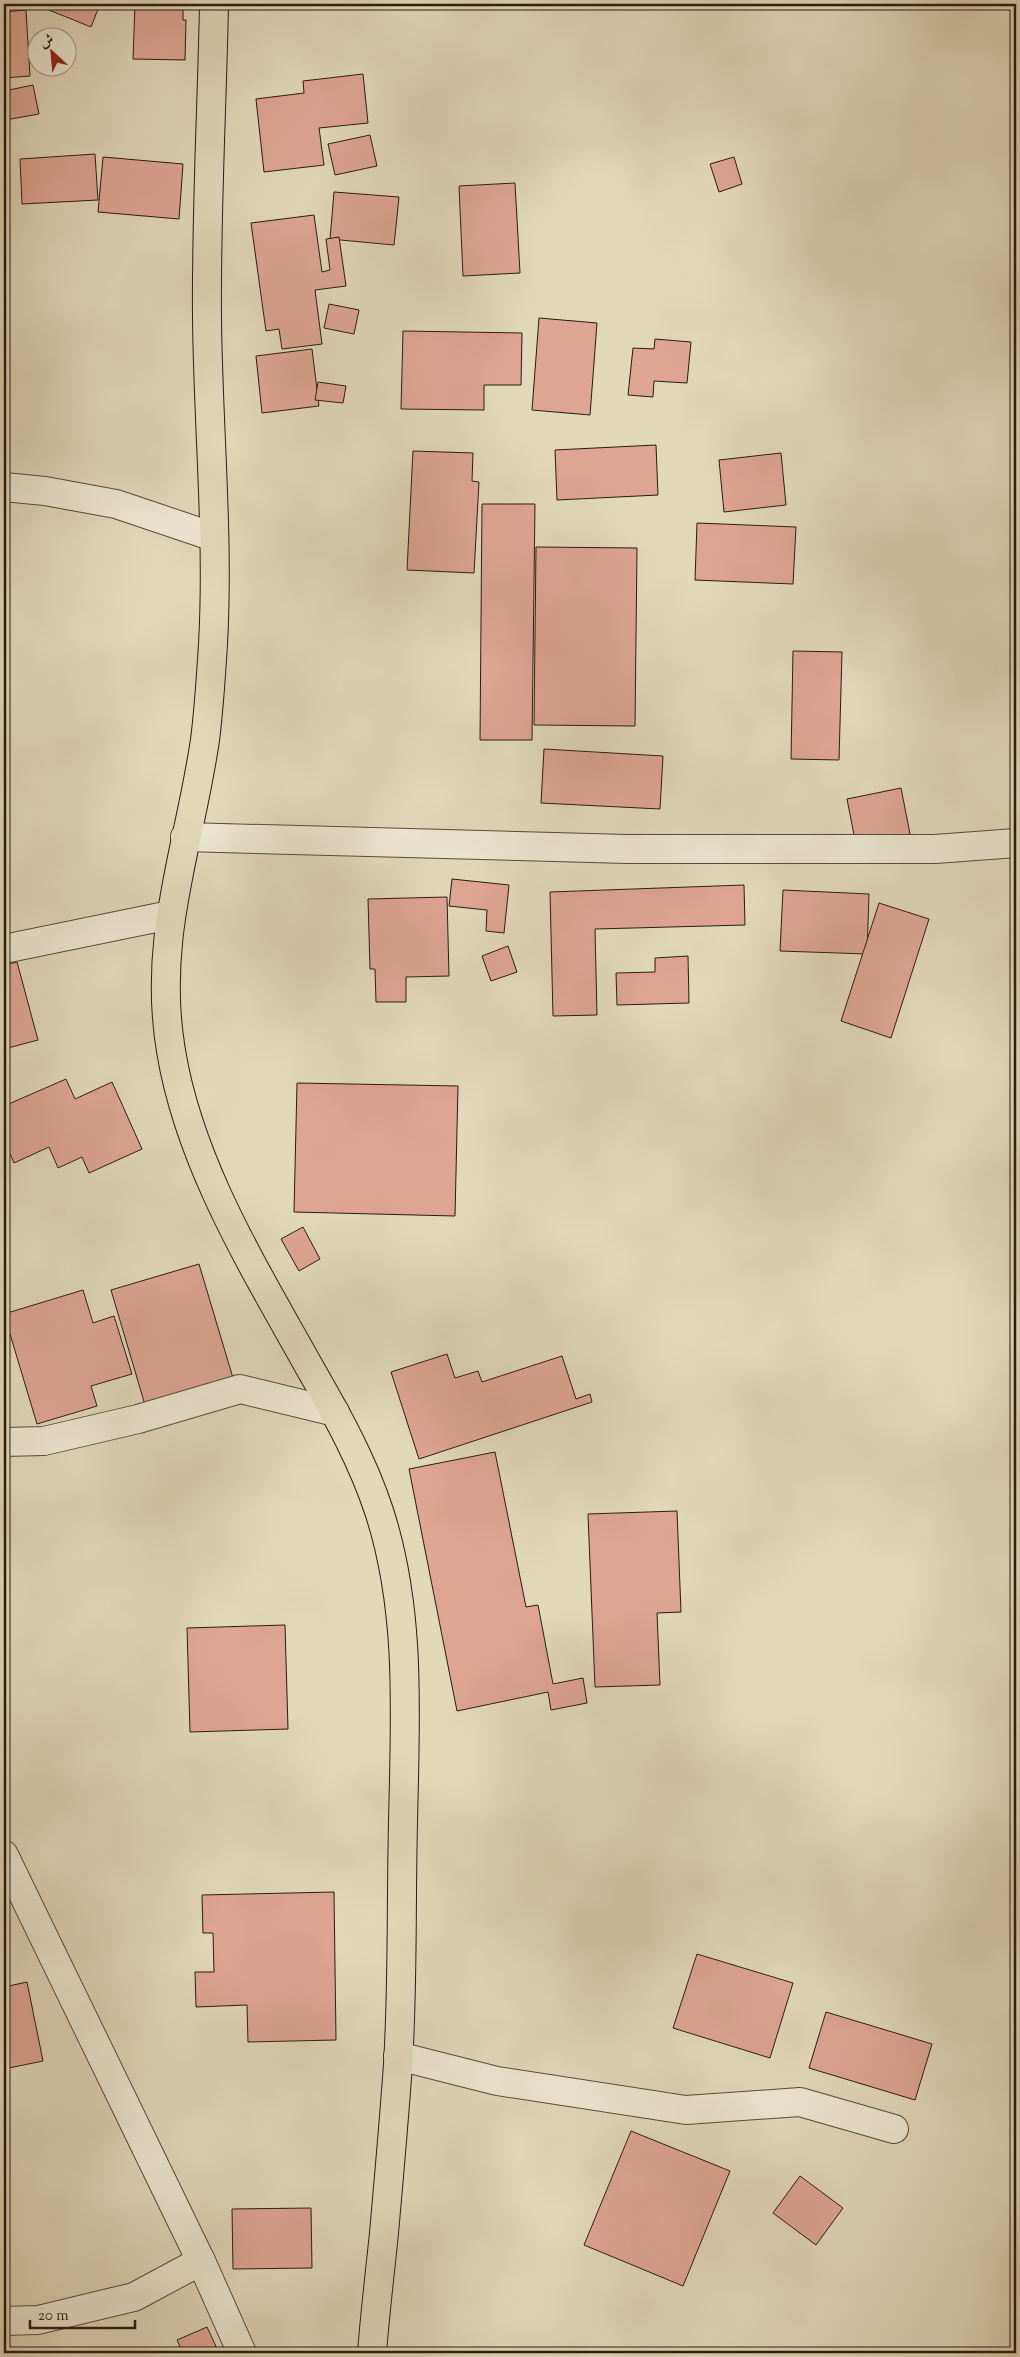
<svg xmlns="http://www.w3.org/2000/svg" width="1020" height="2357" viewBox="0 0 1020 2357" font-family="'Sorts Mill Goudy',Amiri,serif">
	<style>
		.building { fill: #dea593; stroke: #281c10 }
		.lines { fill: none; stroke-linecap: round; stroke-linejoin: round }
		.minor-casing { stroke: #564b3a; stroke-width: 30 }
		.major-casing { stroke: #281c10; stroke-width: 30 }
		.minor { stroke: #ece6d2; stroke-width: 28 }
		.major { stroke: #e1d8ba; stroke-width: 28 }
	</style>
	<rect width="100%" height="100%" fill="#e1d8ba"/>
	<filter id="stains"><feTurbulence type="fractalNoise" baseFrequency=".004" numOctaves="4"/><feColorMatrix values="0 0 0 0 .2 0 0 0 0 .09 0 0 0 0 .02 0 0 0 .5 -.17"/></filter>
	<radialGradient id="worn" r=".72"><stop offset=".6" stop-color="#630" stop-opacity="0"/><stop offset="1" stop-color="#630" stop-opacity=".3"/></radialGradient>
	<!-- building -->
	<g class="building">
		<polygon points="46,4 100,4 91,27 44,8"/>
		<polygon points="135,4 183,4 183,20 186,20 185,60 133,59"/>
		<polygon points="26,10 30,76 4,78 4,12"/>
		<polygon points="363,74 368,123 319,128 324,165 264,172 256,99 304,93 303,81"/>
		<polygon points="33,85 39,114 5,120 4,91"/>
		<polygon points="370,135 377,166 335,175 328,144"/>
		<polygon points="95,154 98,200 22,204 20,159"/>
		<polygon points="103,157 183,164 179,219 98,212"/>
		<polygon points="734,157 742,184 719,192 710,164"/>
		<polygon points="515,183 520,273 463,276 459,186"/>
		<polygon points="334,192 399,197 394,245 330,239"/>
		<polygon points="314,215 322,272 330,270 326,239 339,237 346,286 315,290 322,344 282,349 279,329 266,331 251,223"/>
		<polygon points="329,304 359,310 354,334 324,328"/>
		<polygon points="539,318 597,323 590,415 532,410"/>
		<polygon points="403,331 522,333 521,385 484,385 484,410 401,409"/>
		<polygon points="655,339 691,342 687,383 654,381 653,397 628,395 633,348 654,349"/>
		<polygon points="312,349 319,406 262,413 256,356"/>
		<polygon points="318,382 346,386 343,403 315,400"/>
		<polygon points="656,445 658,495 557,500 555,450"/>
		<polygon points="413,451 473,453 472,481 479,482 474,573 407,570"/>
		<polygon points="781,453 786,505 724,512 719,460"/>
		<polygon points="482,504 535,504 532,740 480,740"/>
		<polygon points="697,523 796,527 793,584 695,580"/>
		<polygon points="536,547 637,548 635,726 534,725"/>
		<polygon points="793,651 842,652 839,760 791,759"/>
		<polygon points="544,749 663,756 660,809 541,803"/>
		<polygon points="901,788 910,834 856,845 847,799"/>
		<polygon points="452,879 509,885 504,933 486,931 487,910 449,906"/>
		<polygon points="744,885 745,925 595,929 597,1015 553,1016 550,892"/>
		<polygon points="783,890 869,894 867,954 780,951"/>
		<polygon points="447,897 449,976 406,977 406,1002 376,1002 375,969 370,969 368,899"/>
		<polygon points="879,903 929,919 891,1038 841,1021"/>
		<polygon points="508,946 517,972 491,981 482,956"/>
		<polygon points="688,956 689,1003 617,1005 616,973 655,972 655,958"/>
		<polygon points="17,962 38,1040 4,1049 4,965"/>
		<polygon points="66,1079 75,1099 112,1082 142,1149 89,1173 82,1157 58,1168 49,1147 14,1163 4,1140 4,1106"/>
		<polygon points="297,1083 458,1086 455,1216 294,1212"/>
		<polygon points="303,1227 320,1259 299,1271 281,1239"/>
		<polygon points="199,1264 233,1378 145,1405 111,1290"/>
		<polygon points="83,1290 93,1323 114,1316 132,1374 91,1386 97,1406 37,1424 4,1314"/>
		<polygon points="447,1354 455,1378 478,1371 482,1382 562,1356 576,1399 590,1394 592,1402 419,1459 391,1372"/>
		<polygon points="495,1452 526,1607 538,1605 553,1684 583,1678 587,1703 551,1710 548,1692 457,1711 409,1469"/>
		<polygon points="677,1511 681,1612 657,1613 660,1685 595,1687 588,1514"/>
		<polygon points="285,1625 288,1729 190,1732 187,1628"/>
		<polygon points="334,1892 336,2040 248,2042 247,2005 196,2007 195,1972 214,1972 213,1933 203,1933 202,1895"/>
		<polygon points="697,1954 793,1983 770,2058 673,2028"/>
		<polygon points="27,1982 43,2061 4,2069 4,1987"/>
		<polygon points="826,2012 932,2044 915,2100 809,2068"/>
		<polygon points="631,2131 730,2171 683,2286 584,2245"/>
		<polygon points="800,2176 843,2208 816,2245 773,2213"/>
		<polygon points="4,2185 8,2212 4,2213"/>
		<polygon points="311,2208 312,2268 233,2269 232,2209"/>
		<polygon points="207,2327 219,2353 183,2353 177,2340"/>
	</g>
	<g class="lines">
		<!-- minor casing -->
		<g class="minor-casing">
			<g id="minor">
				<polyline points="4,487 45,491 116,504 214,537"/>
				<polyline points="185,837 627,849 935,849 1016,843"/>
				<polyline points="4,949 170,915"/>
				<polyline points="4,1442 44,1441 138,1419 240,1389 335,1412"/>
				<polyline points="4,1855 201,2261 242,2353"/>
				<polyline points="398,2056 497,2081 686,2110 800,2102 894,2129"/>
				<polyline points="4,2321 38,2320 134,2297 201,2261"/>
			</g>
		</g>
		<!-- major casing -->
		<g class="major-casing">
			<path id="major" d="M214,4c-2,104 -8,209 -7,314 1,108 12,218 6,326 -2,32 -4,65 -8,96 -16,109 -53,198 -34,311 19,115 84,218 140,319 26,45 52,92 68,141 33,101 26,207 24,312 -2,80 0,161 -5,241 -4,57 -9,113 -14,169 -4,40 -9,80 -12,120"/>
		</g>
		<!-- minor -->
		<use href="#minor" class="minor"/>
		<!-- major -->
		<use href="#major" class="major"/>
	</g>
	<!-- margin -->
	<rect width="1020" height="2357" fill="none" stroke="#e1d8ba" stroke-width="20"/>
	<rect x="5" y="5" width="1010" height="2347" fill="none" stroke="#281c10" stroke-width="2.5"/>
	<rect x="10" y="10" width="1000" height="2337" fill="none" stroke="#281c10"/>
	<!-- north arrow -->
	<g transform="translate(52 52) rotate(334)"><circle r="24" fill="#ece6d2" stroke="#9e9584"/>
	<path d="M0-4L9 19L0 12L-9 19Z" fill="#8f2418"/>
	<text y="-8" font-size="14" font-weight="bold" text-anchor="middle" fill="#281c10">ش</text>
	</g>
	<!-- scale -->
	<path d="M30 2320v8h105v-8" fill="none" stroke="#281c10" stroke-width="2.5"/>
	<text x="38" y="2320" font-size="15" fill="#281c10" stroke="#ece6d2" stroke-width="4" paint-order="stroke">20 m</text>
	<rect width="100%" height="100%" filter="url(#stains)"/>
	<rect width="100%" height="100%" fill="url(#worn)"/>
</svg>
